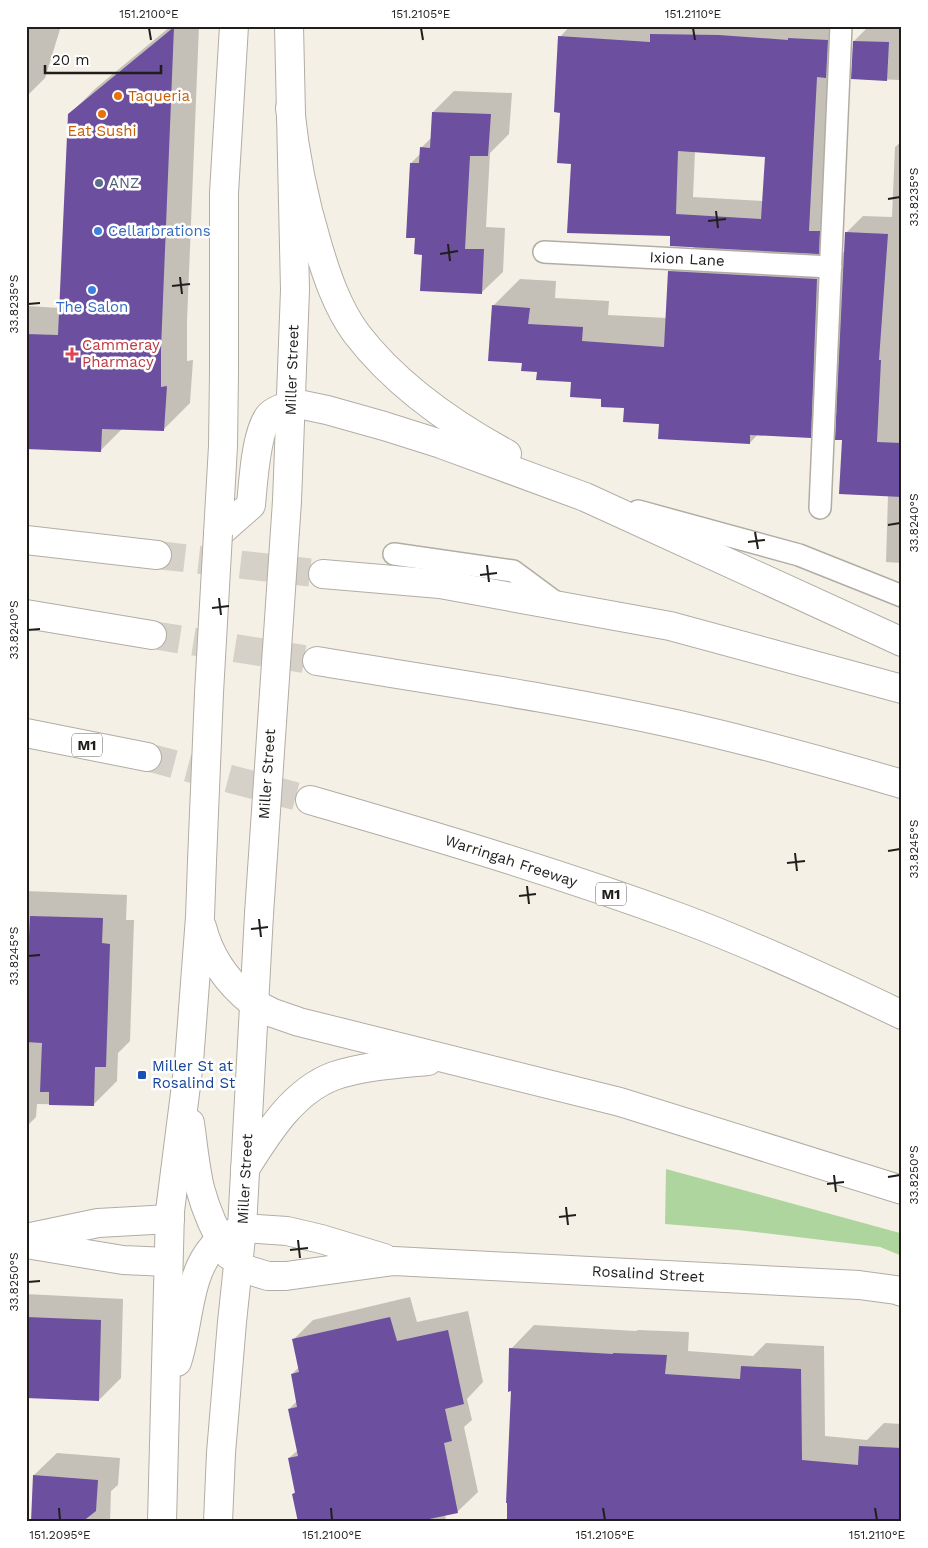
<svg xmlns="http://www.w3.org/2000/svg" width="928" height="1548" viewBox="0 0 928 1548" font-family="'Work Sans',sans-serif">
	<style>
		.green { fill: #afd59e }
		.shadow { fill: #0003; fill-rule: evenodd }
		.building { fill: #6c4f9e; fill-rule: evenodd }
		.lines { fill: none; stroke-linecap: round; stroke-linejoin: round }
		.highway-tunnel { stroke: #d5d0c8; stroke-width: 28; stroke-dasharray: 28 14; stroke-linecap: butt }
		.lane-casing { stroke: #b2ada4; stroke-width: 24 }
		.street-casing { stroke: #b2ada4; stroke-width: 30 }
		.primary-casing { stroke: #b2ada4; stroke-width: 30 }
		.highway-casing { stroke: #b2ada4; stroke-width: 30 }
		.lane { stroke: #fff; stroke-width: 21 }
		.street { stroke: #fff; stroke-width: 28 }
		.primary { stroke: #fff; stroke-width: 28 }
		.highway { stroke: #fff; stroke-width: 28 }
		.primary-bridge-casing { stroke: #b2ada4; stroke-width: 30; stroke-linecap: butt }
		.primary-bridge { stroke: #fff; stroke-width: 28 }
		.ticks { fill: none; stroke: #201e1b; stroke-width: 2 }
		.food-dot { fill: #e8710a; stroke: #fff; stroke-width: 2 }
		.service-dot { fill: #5c6f8a; stroke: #fff; stroke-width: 2 }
		.shop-dot { fill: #3f7fe0; stroke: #fff; stroke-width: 2 }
		.health-dot { fill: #e0444e; stroke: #fff; stroke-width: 2 }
		.transit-dot { fill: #1a4fb4; stroke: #fff; stroke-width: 2 }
		.labels { text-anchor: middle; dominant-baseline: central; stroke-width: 5; stroke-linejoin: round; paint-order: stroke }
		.shield { fill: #fff; stroke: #63625f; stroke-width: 1 }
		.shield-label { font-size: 14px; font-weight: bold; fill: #201e1b }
		.food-label { font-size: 15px; fill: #c56008; stroke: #fff; text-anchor: start }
		.service-label { font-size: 15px; fill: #4e5e75; stroke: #fff; text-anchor: start }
		.shop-label { font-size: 15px; fill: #366cbe; stroke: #fff; text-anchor: start }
		.street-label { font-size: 15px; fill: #201e1b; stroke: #fff }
		.health-label { font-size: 15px; fill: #be3a42; stroke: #fff; text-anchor: start }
		.transit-label { font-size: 15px; fill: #164399; stroke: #fff; text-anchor: start }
		.neatline { fill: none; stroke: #201e1b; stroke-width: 2 }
		.ticks-label { font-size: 12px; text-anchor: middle; fill: #201e1b }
	</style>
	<rect width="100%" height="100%" fill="#f5f0e6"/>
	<!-- green -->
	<polygon class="green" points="666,1169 900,1233 902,1234 902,1256 880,1247 738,1230 665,1224"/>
	<!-- shadow -->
	<g class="shadow">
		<polygon points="26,26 61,26 45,78 26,97"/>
		<polygon points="171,26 199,26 187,322 187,361 193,360 190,403 163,430 123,428 100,451 26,448 26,306 60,308 69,115 96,88"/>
		<path d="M570,26h275l-9,209 -16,16 25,1 1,-19 17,-17 29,1 3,-70 7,-6v422l-16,-1 2,-67 -45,-56 -5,-30 -28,28 -52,-3 -8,9 -89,-21 -35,-15 -24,-9 -30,-17 -34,-10 -15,-9 -30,-56 27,-27 36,2 -1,17 54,3 -1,14 59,3 2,-46 26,-26 -23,-11 -100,-73 -11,-50 -1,-75zM695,151l71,5 -3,45 -70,-4z"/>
		<polygon points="869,26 902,26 902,82 900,82 900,80 852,78 854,41"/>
		<polygon points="454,91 512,93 509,134 490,153 486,227 505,228 503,272 481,293 423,254 416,237 411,163 421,153 421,148 432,137 433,112"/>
		<polygon points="26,891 127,895 126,920 134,920 130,1041 118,1053 117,1081 93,1105 37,1104 36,1117 26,1127"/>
		<polygon points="26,1294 123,1299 121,1378 99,1400 26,1397"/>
		<polygon points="410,1297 417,1322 468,1311 483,1382 467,1399 472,1420 464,1427 478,1492 457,1512 445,1514 446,1522 294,1522 298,1518 293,1494 296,1491 289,1458 298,1450 289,1409 297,1401 292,1374 299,1367 293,1340 313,1320"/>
		<polygon points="534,1325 636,1331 638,1330 689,1332 688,1351 753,1356 766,1343 824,1346 825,1436 867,1440 884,1423 902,1424 902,1522 851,1522 851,1520 811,1519 811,1522 507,1522 512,1390 511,1349"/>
		<polygon points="57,1453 120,1458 118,1485 111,1491 110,1522 32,1522 34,1475"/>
	</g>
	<!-- building -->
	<g class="building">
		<polygon points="174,27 161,349 161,387 167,386 164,431 102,429 101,452 26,449 26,334 58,335 68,114"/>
		<path d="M650,34l69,1 69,5v-2l40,2 -2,38 -9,-1 -8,154h11l-1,23 -149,-8v-10l-103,-3 4,-69 -14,-1 3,-50 -6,-1 4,-76 92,6zM678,151l87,6 -4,62 -85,-5z"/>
		<polygon points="853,41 889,42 887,81 851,79"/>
		<polygon points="432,112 491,114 488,156 470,156 465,249 484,249 482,294 420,291 422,255 414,254 415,238 406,238 410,163 419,163 420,147 430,148"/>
		<polygon points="845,232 888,234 879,360 881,360 877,442 902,443 902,497 839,494 842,440 835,440"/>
		<polygon points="668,271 817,279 811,438 750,435 750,444 658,439 659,424 623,422 624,408 601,407 601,399 570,397 571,382 536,380 537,372 521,371 522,363 488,361 492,305 530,308 528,324 583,327 582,341 664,347"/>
		<polygon points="30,916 103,918 102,943 110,944 106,1067 95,1067 94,1106 49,1105 49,1092 40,1092 42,1043 26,1042 26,937 29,937"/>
		<polygon points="26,1317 101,1320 99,1401 26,1398"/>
		<polygon points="390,1317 397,1341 448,1330 464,1404 445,1409 452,1441 444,1443 458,1513 415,1522 298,1522 292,1494 295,1493 288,1458 298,1456 288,1409 297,1407 291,1374 299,1372 292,1339"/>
		<polygon points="509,1348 613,1354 613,1353 667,1355 665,1374 740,1379 741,1366 801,1369 802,1460 858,1465 859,1446 902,1448 902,1522 789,1520 789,1522 507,1522 507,1503 506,1503 511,1391 508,1392"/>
		<polygon points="33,1475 98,1480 96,1511 82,1522 31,1522"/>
	</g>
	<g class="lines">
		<!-- highway-tunnel -->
		<g class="highway-tunnel">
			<polyline points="157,555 323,574"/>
			<polyline points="152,635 317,661"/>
			<polyline points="147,757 310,800"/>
		</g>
		<!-- lane casing -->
		<g class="lane-casing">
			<g id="lane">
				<polyline points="544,252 831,267"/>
				<polyline points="820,508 841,26"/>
				<polyline points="638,511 799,555 902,596"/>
				<polyline points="394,554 513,571 559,605"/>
			</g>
		</g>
		<!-- street casing -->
		<g class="street-casing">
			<g id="street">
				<polyline points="242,1228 287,1231 321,1239 384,1258"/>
				<polyline points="26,1238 98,1223 170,1219"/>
				<polyline points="26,1244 123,1260 168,1262"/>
				<polyline points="238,1267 268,1276 286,1276 394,1261 859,1285 896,1290 902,1292"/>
			</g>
		</g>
		<!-- primary casing -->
		<g class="primary-casing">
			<g id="primary">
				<polyline points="287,501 295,290 289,26"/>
				<polyline points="218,534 223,446 224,372 224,193 234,26"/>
				<path d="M218,534l33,-29c2,-21 5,-76 19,-90 6,-6 13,-7 21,-10"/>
				<path d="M202,927c8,32 26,56 51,76"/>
				<path d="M190,1123c3,21 5,44 10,65 6,23 17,47 29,67"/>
				<path d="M177,1362c12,-35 10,-86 36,-115 8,-8 19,-13 29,-19"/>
				<polyline points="162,1522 170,1211 189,1062 200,917 202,861"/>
				<polyline points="218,1522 221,1453 232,1322 242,1228 259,914"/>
			</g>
		</g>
		<!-- highway casing -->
		<g class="highway-casing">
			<g id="highway">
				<path d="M290,108c5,48 13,89 27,135 9,31 20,64 39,90 38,50 96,91 151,121"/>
				<polyline points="291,405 303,405 327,410 384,426 441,444 585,497 902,642"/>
				<polyline points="26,540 157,555"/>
				<polyline points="323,574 440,584 670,626 902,689"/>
				<polyline points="26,614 152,635"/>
				<path d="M317,661c120,20 240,37 358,63 76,17 152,38 227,60"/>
				<polyline points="26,733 147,757"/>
				<path d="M310,800c125,36 249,73 371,118 75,28 148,62 221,97"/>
				<polyline points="253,1003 273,1013 299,1022 620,1102 902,1190"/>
				<path d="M245,1169c22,-35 48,-78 89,-93 29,-10 63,-12 94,-15"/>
			</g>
		</g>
		<!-- lane -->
		<use href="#lane" class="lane"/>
		<!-- street -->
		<use href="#street" class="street"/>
		<!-- primary -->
		<use href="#primary" class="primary"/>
		<!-- highway -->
		<use href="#highway" class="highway"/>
		<!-- primary-bridge casing -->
		<g class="primary-bridge-casing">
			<g id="primary-bridge">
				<polyline points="202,861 209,693 218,534"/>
				<polyline points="259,914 287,501"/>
			</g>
		</g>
		<!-- primary-bridge -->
		<use href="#primary-bridge" class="primary-bridge"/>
	</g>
	<!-- ticks -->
	<path class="ticks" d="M149,28l2,12M421,28l2,12M693,28l2,12M888,199l12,-2M716,211l2,17M708,221l18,-2M448,244l2,17M440,254l18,-3M180,277l2,17M172,286l18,-2M28,304l12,-1M888,525l12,-2M755,532l3,17M748,542l17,-2M487,565l2,17M480,575l17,-2M219,598l2,17M212,608l17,-2M28,630l12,-1M888,851l12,-2M795,853l2,18M787,863l18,-2M527,886l2,18M519,896l17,-2M259,919l2,18M251,929l17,-2M28,956l12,-1M834,1175l2,17M888,1177l12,-2M827,1184l17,-2M566,1207l2,18M559,1217l17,-2M298,1240l2,18M290,1250l18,-2M28,1282l12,-1M59,1508l1,12M331,1508l1,12M603,1508l2,12M875,1508l2,12"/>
	<!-- markers -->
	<g class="food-dot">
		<circle cx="118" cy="96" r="5"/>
		<circle cx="102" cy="114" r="5"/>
	</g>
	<circle class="service-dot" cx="99" cy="183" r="5"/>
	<g class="shop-dot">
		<circle cx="98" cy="231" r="5"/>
		<circle cx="92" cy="290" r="5"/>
	</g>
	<path class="health-dot" d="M69.5 346.5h5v5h5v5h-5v5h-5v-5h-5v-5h5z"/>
	<rect class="transit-dot" x="137" y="1070" width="10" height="10" rx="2.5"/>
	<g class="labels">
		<!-- shield labels -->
		<g class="shield">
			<rect x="72" y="733.5" width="30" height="23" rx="4"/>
			<rect x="596" y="882.5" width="30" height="23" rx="4"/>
		</g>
		<g class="shield-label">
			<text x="87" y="745">M1</text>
			<text x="611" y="894">M1</text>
		</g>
		<!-- food labels -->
		<g class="food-label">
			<text x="128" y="96">Taqueria</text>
			<text x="102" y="131" text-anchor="middle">Eat Sushi</text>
		</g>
		<!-- service labels -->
		<g class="service-label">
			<text x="109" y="183">ANZ</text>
		</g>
		<!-- shop labels -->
		<g class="shop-label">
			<text x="108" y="231">Cellarbrations</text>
			<text x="92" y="307" text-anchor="middle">The Salon</text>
		</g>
		<!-- street labels -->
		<g class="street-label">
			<text transform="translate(687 259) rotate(3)">Ixion Lane</text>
			<text transform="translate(292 370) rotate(-88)">Miller Street</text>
			<text transform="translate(267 774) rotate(-86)">Miller Street</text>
			<text transform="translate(511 861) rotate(18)">Warringah Freeway</text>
			<text transform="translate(245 1179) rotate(-87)">Miller Street</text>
			<text transform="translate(648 1274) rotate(3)">Rosalind Street</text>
		</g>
		<!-- health labels -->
		<g class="health-label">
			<text x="82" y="345">Cammeray<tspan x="82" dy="17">Pharmacy</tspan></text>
		</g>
		<!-- transit labels -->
		<g class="transit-label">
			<text x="152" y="1066">Miller St at<tspan x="152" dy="17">Rosalind St</tspan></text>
		</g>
	</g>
	<!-- border -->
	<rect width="928" height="1548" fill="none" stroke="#ffffff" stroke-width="55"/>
	<!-- scale -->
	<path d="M45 65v8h116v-8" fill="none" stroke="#201e1b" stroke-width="2.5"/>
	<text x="52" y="65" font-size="15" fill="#201e1b" stroke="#ffffff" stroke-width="4" paint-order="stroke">20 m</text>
	<rect x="28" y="28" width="872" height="1492" class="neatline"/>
	<g class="ticks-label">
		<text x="149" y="18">151.2100°E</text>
		<text x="421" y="18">151.2105°E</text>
		<text x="693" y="18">151.2110°E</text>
		<text transform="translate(914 197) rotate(-90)" y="4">33.8235°S</text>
		<text transform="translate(14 304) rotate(-90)" y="4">33.8235°S</text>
		<text transform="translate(914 523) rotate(-90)" y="4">33.8240°S</text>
		<text transform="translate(14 630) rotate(-90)" y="4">33.8240°S</text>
		<text transform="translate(914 849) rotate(-90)" y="4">33.8245°S</text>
		<text transform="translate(14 956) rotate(-90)" y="4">33.8245°S</text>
		<text transform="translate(914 1175) rotate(-90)" y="4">33.8250°S</text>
		<text transform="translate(14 1282) rotate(-90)" y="4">33.8250°S</text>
		<text x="60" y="1539">151.2095°E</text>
		<text x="332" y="1539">151.2100°E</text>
		<text x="605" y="1539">151.2105°E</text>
		<text x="877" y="1539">151.2110°E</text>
	</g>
</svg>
